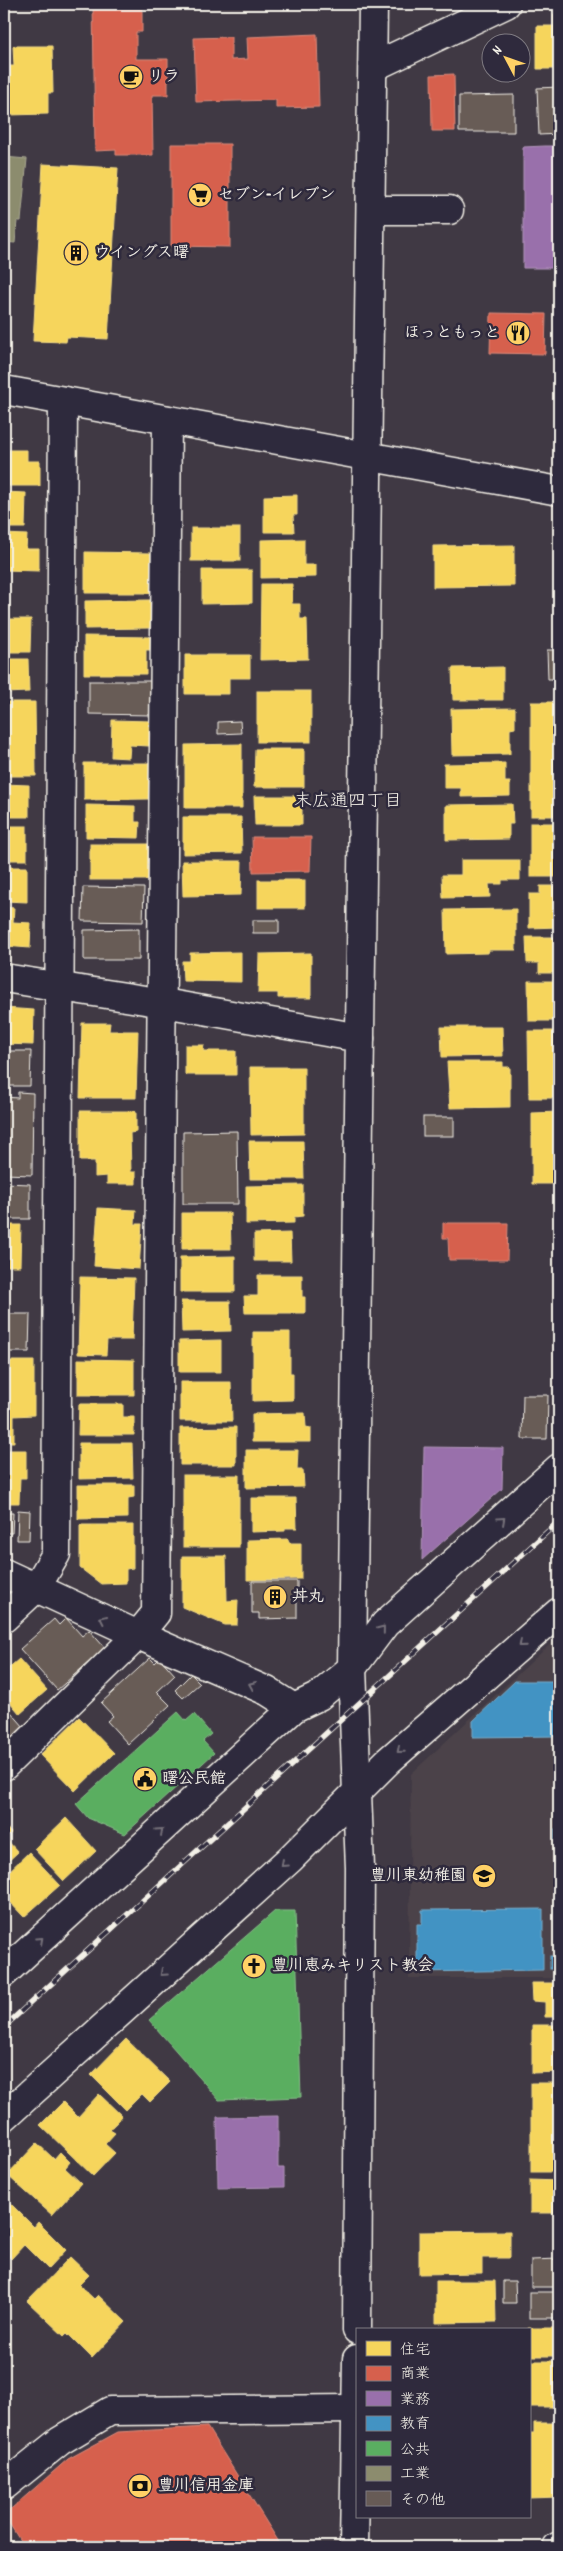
<svg xmlns="http://www.w3.org/2000/svg" width="563" height="2551" viewBox="0 0 563 2551" font-family="Dekko,'Klee One',sans-serif">
	<style>
		.built { fill: #4c4349 }
		.homes { fill: #f6d55c; stroke: #f5dd86 }
		.shops { fill: #d6604d; stroke: #df8c7c }
		.offices { fill: #9970ab; stroke: #b497bd }
		.schools { fill: #4393c3; stroke: #78afce }
		.public { fill: #5aae61; stroke: #88c28a }
		.industry { fill: #8c8c6e; stroke: #abaa93 }
		.building { fill: #675b56; stroke: #f4f1e8 }
		.lines { fill: none; stroke-linecap: round; stroke-linejoin: round }
		.minor-casing { stroke: #f4f1e8; stroke-width: 31 }
		.minor { stroke: #2f2a3d; stroke-width: 28 }
		.rail-casing { stroke: #f4f1e8; stroke-width: 5.5 }
		.rail { stroke: #2f2a3d; stroke-width: 4; stroke-dasharray: 11; stroke-linecap: butt }
		.oneway { stroke: #747079 }
		.labels { text-anchor: middle; dominant-baseline: central; stroke-width: 5; stroke-linejoin: round; paint-order: stroke }
		.poi-label { font-size: 16px; font-weight: bold; fill: #f4f1e8; stroke: #2f2a3d; text-anchor: start }
		.neighbourhood-label { font-size: 18px; fill: #f4f1e8; stroke: #2f2a3d }
	</style>
	<rect width="100%" height="100%" fill="#403944"/>
	<filter id="ink" filterUnits="userSpaceOnUse"><feTurbulence type="fractalNoise" baseFrequency=".02" numOctaves="2"/><feDisplacementMap in="SourceGraphic" scale="10" xChannelSelector="R" yChannelSelector="G"/><feConvolveMatrix kernelMatrix="1 2 1 2 8 2 1 2 1" color-interpolation-filters="sRGB"/></filter>
	<g filter="url(#ink)">
		<!-- built -->
		<polygon class="built" points="559,1636 559,1978 409,1978 411,1774"/>
		<!-- homes -->
		<g class="homes">
			<polygon points="554,14 559,14 559,69 537,69 537,26 554,26"/>
			<polygon points="13,46 52,46 53,93 48,93 48,114 9,115 9,66 14,66"/>
			<polygon points="43,164 118,168 108,339 67,337 66,342 33,341"/>
			<polygon points="4,450 27,450 27,461 40,461 40,486 4,486"/>
			<polygon points="4,492 26,493 25,528 4,528"/>
			<polygon points="297,495 297,515 293,515 294,532 264,532 264,496"/>
			<rect x="191" y="528" width="49" height="33"/>
			<polygon points="4,534 27,535 26,549 39,549 39,571 4,570"/>
			<polygon points="304,539 304,565 316,565 316,577 261,578 261,540"/>
			<polygon points="514,545 514,586 433,587 433,546"/>
			<polygon points="85,552 151,553 150,593 85,593"/>
			<polygon points="202,570 252,570 252,603 202,604"/>
			<polygon points="261,584 292,584 292,604 300,604 300,619 307,619 308,659 260,660"/>
			<polygon points="150,600 150,628 85,629 85,601"/>
			<polygon points="4,619 31,619 30,652 4,652"/>
			<polygon points="84,636 151,637 150,650 146,650 146,674 84,674"/>
			<polygon points="185,655 250,655 250,678 229,678 229,694 185,694"/>
			<polygon points="4,659 28,659 29,692 4,693"/>
			<polygon points="503,667 503,700 453,700 452,668"/>
			<rect x="257" y="691" width="54" height="51"/>
			<polygon points="4,702 35,702 36,776 4,776"/>
			<rect x="531" y="702" width="28" height="114"/>
			<polygon points="515,708 515,728 510,729 510,754 452,755 451,709"/>
			<polygon points="112,720 151,721 149,746 130,745 129,758 111,757"/>
			<polygon points="242,744 242,808 185,808 185,745"/>
			<polygon points="255,749 304,749 304,787 254,787"/>
			<polygon points="84,763 149,763 148,799 84,800"/>
			<polygon points="505,763 505,782 510,782 510,796 461,797 461,788 444,788 444,764"/>
			<polygon points="4,784 29,785 29,817 4,817"/>
			<polygon points="254,796 302,796 302,825 255,825"/>
			<polygon points="512,804 513,824 509,824 509,839 446,840 446,805"/>
			<polygon points="86,805 135,806 135,822 140,822 139,838 86,837"/>
			<polygon points="183,817 241,817 242,853 183,854"/>
			<rect x="530" y="823" width="29" height="54"/>
			<rect x="4" y="826" width="23" height="34"/>
			<rect x="90" y="844" width="58" height="36"/>
			<polygon points="461,860 520,860 520,880 502,880 502,884 489,884 490,897 443,898 442,875 461,875"/>
			<polygon points="182,861 242,861 241,895 183,896"/>
			<polygon points="4,867 27,867 27,902 4,901"/>
			<rect x="258" y="880" width="47" height="28"/>
			<polygon points="540,886 559,886 559,927 529,928 529,894 540,894"/>
			<polygon points="4,907 14,908 13,922 31,923 30,948 4,946"/>
			<polygon points="516,909 516,950 489,950 488,953 446,954 445,910"/>
			<polygon points="526,937 559,937 559,973 539,973 539,963 527,963"/>
			<polygon points="241,952 241,982 183,981 182,961 190,961 190,953"/>
			<polygon points="311,953 311,998 278,998 278,993 258,993 259,954"/>
			<polygon points="528,981 559,981 559,1021 529,1021"/>
			<polygon points="4,1008 34,1010 33,1045 4,1044"/>
			<polygon points="82,1023 110,1023 109,1031 138,1031 136,1098 80,1098"/>
			<polygon points="441,1027 502,1027 503,1056 442,1057"/>
			<polygon points="528,1031 559,1031 559,1098 529,1098"/>
			<polygon points="185,1045 204,1045 203,1051 236,1051 236,1075 185,1075"/>
			<polygon points="447,1062 503,1062 503,1067 510,1067 510,1107 450,1108"/>
			<polygon points="250,1067 304,1067 304,1134 251,1135"/>
			<polygon points="80,1111 136,1111 136,1132 130,1133 131,1172 136,1172 136,1184 107,1184 107,1176 95,1177 95,1161 80,1161"/>
			<polygon points="559,1112 559,1184 532,1184 532,1113"/>
			<polygon points="249,1141 303,1141 304,1179 250,1179"/>
			<polygon points="303,1185 303,1216 294,1217 294,1223 246,1224 246,1186"/>
			<polygon points="98,1208 136,1210 135,1224 142,1224 139,1269 94,1266"/>
			<polygon points="182,1213 230,1213 231,1249 182,1249"/>
			<polygon points="4,1225 21,1225 20,1266 4,1266"/>
			<polygon points="290,1233 291,1261 254,1261 254,1234"/>
			<polygon points="235,1256 235,1292 180,1292 180,1257"/>
			<polygon points="258,1275 302,1275 302,1297 305,1297 305,1313 245,1313 244,1296 258,1296"/>
			<polygon points="80,1277 134,1278 132,1340 107,1340 106,1355 78,1354"/>
			<polygon points="181,1301 230,1301 231,1331 182,1332"/>
			<polygon points="253,1332 290,1332 290,1373 293,1373 293,1400 253,1401"/>
			<polygon points="221,1340 221,1372 179,1372 179,1341"/>
			<polygon points="78,1359 134,1360 134,1395 78,1395"/>
			<polygon points="4,1361 34,1361 34,1415 14,1416 14,1442 4,1442"/>
			<polygon points="180,1382 231,1382 232,1421 180,1421"/>
			<polygon points="79,1404 123,1404 123,1417 134,1417 134,1435 78,1435"/>
			<polygon points="305,1413 306,1427 311,1428 311,1442 252,1442 252,1414"/>
			<polygon points="236,1427 236,1465 180,1465 180,1428"/>
			<polygon points="79,1443 132,1443 133,1478 79,1479"/>
			<polygon points="4,1450 26,1450 26,1478 20,1478 19,1503 4,1503"/>
			<polygon points="246,1450 298,1450 297,1470 303,1470 304,1487 246,1488"/>
			<rect x="183" y="1475" width="56" height="72"/>
			<polygon points="78,1485 134,1485 134,1497 128,1498 128,1518 78,1519"/>
			<polygon points="251,1498 296,1498 297,1528 285,1528 285,1531 251,1532"/>
			<polygon points="80,1525 133,1525 133,1568 126,1569 126,1583 101,1584 80,1568"/>
			<polygon points="288,1539 289,1543 301,1543 301,1579 247,1580 247,1540"/>
			<polygon points="182,1556 226,1556 227,1601 238,1600 237,1625 225,1625 182,1607"/>
			<polygon points="19,1659 47,1690 20,1714 4,1695 4,1672"/>
			<polygon points="79,1717 114,1753 75,1791 40,1755"/>
			<polygon points="66,1818 96,1851 64,1881 34,1849"/>
			<polygon points="4,1825 11,1833 5,1838 18,1852 4,1865"/>
			<polygon points="29,1852 60,1885 24,1917 4,1896 4,1876"/>
			<polygon points="531,1983 559,1983 559,2017 545,2017 545,2002 532,2001"/>
			<polygon points="532,2025 559,2025 559,2072 532,2073"/>
			<polygon points="126,2039 170,2082 150,2102 142,2094 126,2110 91,2075"/>
			<rect x="531" y="2083" width="28" height="89"/>
			<polygon points="99,2094 122,2116 110,2130 115,2133 105,2144 115,2153 93,2176 40,2125 63,2102 78,2117"/>
			<polygon points="37,2143 54,2159 60,2152 70,2162 65,2168 81,2183 52,2215 7,2175"/>
			<polygon points="530,2180 559,2181 559,2213 530,2213"/>
			<polygon points="4,2197 34,2227 38,2222 66,2250 48,2269 24,2245 11,2259 4,2251"/>
			<polygon points="510,2231 510,2258 482,2258 482,2273 419,2274 419,2232"/>
			<polygon points="70,2257 89,2275 79,2285 94,2299 98,2295 126,2322 92,2358 67,2333 64,2336 27,2301"/>
			<polygon points="436,2281 495,2281 496,2322 436,2323"/>
			<polygon points="528,2328 559,2328 559,2356 529,2356"/>
			<rect x="529" y="2361" width="30" height="46"/>
			<polygon points="534,2423 559,2423 559,2497 529,2498 529,2433 534,2433"/>
		</g>
		<!-- shops -->
		<g class="shops">
			<polygon points="93,4 142,4 142,32 136,32 136,59 168,59 168,95 152,95 153,155 116,155 116,150 95,151"/>
			<polygon points="317,34 319,107 276,108 276,100 196,102 194,38 231,37 231,60 248,59 247,37"/>
			<polygon points="454,74 455,131 432,131 431,75"/>
			<polygon points="171,144 230,144 230,247 171,246"/>
			<polygon points="491,313 546,314 545,354 490,353"/>
			<polygon points="252,837 311,837 310,871 253,872"/>
			<polygon points="443,1223 508,1223 507,1260 449,1260 448,1238 443,1238"/>
			<polygon points="207,2427 282,2547 24,2547 4,2515 68,2459 118,2432"/>
		</g>
		<!-- offices -->
		<g class="offices">
			<polygon points="545,146 559,146 559,268 523,268 523,147"/>
			<polygon points="424,1447 503,1448 502,1489 422,1560"/>
			<polygon points="278,2116 278,2168 284,2168 284,2187 218,2188 217,2117"/>
		</g>
		<!-- schools -->
		<g class="schools">
			<polygon points="515,1681 559,1681 559,1736 473,1737 473,1721"/>
			<rect x="555" y="1830" width="4" height="111"/>
			<polygon points="543,1909 543,1970 417,1972 417,1924 422,1924 422,1910"/>
			<rect x="550" y="1956" width="9" height="13"/>
		</g>
		<!-- public -->
		<g class="public">
			<polygon points="178,1712 186,1721 194,1714 211,1734 203,1741 214,1753 125,1834 88,1818 76,1804"/>
			<polygon points="275,1911 295,1911 301,2097 219,2100 149,2020"/>
		</g>
		<!-- industry -->
		<polygon class="industry" points="4,157 27,159 21,221 17,221 15,243 4,242 7,213 4,213"/>
		<!-- building -->
		<g class="building">
			<polygon points="559,87 559,134 539,135 537,88"/>
			<polygon points="514,95 514,132 459,132 459,96"/>
			<polygon points="547,650 559,650 559,679 548,679"/>
			<polygon points="89,681 153,681 153,715 89,714"/>
			<polygon points="240,721 241,733 218,734 218,722"/>
			<polygon points="83,887 144,888 143,922 82,921"/>
			<rect x="253" y="920" width="26" height="13"/>
			<polygon points="139,929 139,960 84,960 84,930"/>
			<polygon points="4,1051 31,1051 30,1086 4,1086"/>
			<polygon points="18,1092 33,1093 32,1175 4,1174 4,1097 18,1098"/>
			<rect x="423" y="1117" width="31" height="19"/>
			<polygon points="237,1131 238,1204 183,1204 183,1132"/>
			<polygon points="4,1183 30,1184 30,1219 4,1219"/>
			<polygon points="4,1314 30,1314 29,1352 4,1352"/>
			<polygon points="523,1395 548,1395 547,1439 522,1439"/>
			<polygon points="18,1510 30,1511 29,1540 17,1540"/>
			<polygon points="4,1513 13,1513 12,1533 4,1533"/>
			<polygon points="252,1581 297,1581 297,1618 259,1619 259,1613 252,1613"/>
			<polygon points="66,1618 82,1636 89,1630 105,1648 57,1690 20,1649 54,1619 59,1625"/>
			<polygon points="150,1658 155,1663 160,1658 175,1675 157,1692 170,1705 128,1744 107,1721 113,1716 101,1703"/>
			<polygon points="191,1674 200,1683 183,1698 175,1690"/>
			<polygon points="4,1704 24,1727 11,1739 5,1733 4,1734"/>
			<polygon points="559,2259 559,2287 531,2287 531,2260"/>
			<polygon points="503,2281 515,2281 516,2303 503,2303"/>
			<rect x="529" y="2292" width="30" height="26"/>
		</g>
		<g class="lines">
			<!-- minor casing -->
			<g class="minor-casing">
				<g id="minor">
					<polyline points="373,67 506,4"/>
					<polyline points="371,210 449,210"/>
					<polyline points="4,390 559,491"/>
					<polyline points="4,978 164,1003 360,1038"/>
					<polyline points="4,1573 138,1635 267,1691 294,1708"/>
					<polyline points="4,1618 36,1588 56,1554 63,401"/>
					<polyline points="4,1766 138,1635 156,1613 167,420"/>
					<polyline points="4,1973 294,1708 319,1696 352,1668 385,1624 559,1468"/>
					<polyline points="4,2117 290,1859 388,1761 559,1612"/>
					<polyline points="357,2330 360,1868 352,1668 373,4"/>
					<polyline points="4,2486 60,2441 110,2411 356,2409"/>
					<polyline points="354,2547 357,2359"/>
					<polyline points="557,2547 559,2546"/>
				</g>
			</g>
			<!-- minor -->
			<use href="#minor" class="minor"/>
			<!-- rail casing -->
			<g class="rail-casing">
				<polyline id="rail" points="4,2027 559,1521"/>
			</g>
			<!-- rail -->
			<use href="#rail" class="rail"/>
		</g>
		<!-- one-way arrows -->
		<defs><path id="oneway-chevron" d="M-2-3.5L2.5 0L-2 3.5" fill="none" stroke-width="1.6" stroke-linecap="round" stroke-linejoin="round" transform="scale(1.25)"/></defs>
		<g class="oneway">
			<use href="#oneway-chevron" transform="translate(502 1520) rotate(-42)"/>
			<use href="#oneway-chevron" transform="translate(103 1619) rotate(-155)"/>
			<use href="#oneway-chevron" transform="translate(382 1629) rotate(-51)"/>
			<use href="#oneway-chevron" transform="translate(522 1644) rotate(139)"/>
			<use href="#oneway-chevron" transform="translate(252 1685) rotate(-157)"/>
			<use href="#oneway-chevron" transform="translate(400 1750) rotate(139)"/>
			<use href="#oneway-chevron" transform="translate(160 1831) rotate(-42)"/>
			<use href="#oneway-chevron" transform="translate(284 1864) rotate(138)"/>
			<use href="#oneway-chevron" transform="translate(40 1940) rotate(-42)"/>
			<use href="#oneway-chevron" transform="translate(163 1973) rotate(138)"/>
		</g>
	</g>
	<!-- icons -->
	<defs>
		<g id="cafe-disc" transform="scale(1.25)"><circle r="9.5" fill="#ffd166" stroke="#2f2a3d"/><path d="M-5.5-4.5H6V0H3Q3 3.5 0 3.5H-2.5Q-5.5 3.5-5.5 0ZM3-3.2v2h1.7v-2ZM-6 4.5H4V6H-6Z" fill="#111"/></g>
		<g id="supermarket-disc" transform="scale(1.25)"><circle r="9.5" fill="#ffd166" stroke="#2f2a3d"/><path d="M-6-5.5h2.5l.6 2H6L4.5 2H-2.5L-4.4-4H-6ZM-1.5 3.2a1.3 1.3 0 1 0 .1 0ZM3 3.2a1.3 1.3 0 1 0 .1 0Z" fill="#111"/></g>
		<g id="building-disc" transform="scale(1.25)"><circle r="9.5" fill="#ffd166" stroke="#2f2a3d"/><path d="M-4-6H4V6H1V3H-1V6H-4ZM-2.5-4.3h1.7v1.8h-1.7ZM.8-4.3h1.7v1.8H.8ZM-2.5-1h1.7V.8h-1.7ZM.8-1h1.7V.8H.8Z" fill="#111"/></g>
		<g id="restaurant-disc" transform="scale(1.25)"><circle r="9.5" fill="#ffd166" stroke="#2f2a3d"/><path d="M-5-6h1v4h1v-4h1v4h1v-4h1v5L-1.5 .5V6h-2V.5L-5-1ZM5-6V6H3V1.5H1.5Q1.5-4 5-6Z" fill="#111"/></g>
		<g id="civic-disc" transform="scale(1.25)"><circle r="9.5" fill="#ffd166" stroke="#2f2a3d"/><path d="M-.6-6.5H3V-4.5H.6V-3L4-1V1h2V6H-6V1h2V-1L-.6-3ZM-1.2 2.5V6h2.4V2.5Z" fill="#111"/></g>
		<g id="school-disc" transform="scale(1.25)"><circle r="9.5" fill="#ffd166" stroke="#2f2a3d"/><path d="M0-5L7-2L0 1L-7-2ZM-4 1L0 2.5L4 1V4Q0 6-4 4Z" fill="#111"/></g>
		<g id="church-disc" transform="scale(1.25)"><circle r="9.5" fill="#ffd166" stroke="#2f2a3d"/><path d="M-1.2-6h2.4v3.5h3.3v2.4h-3.3V6h-2.4V-.1h-3.3v-2.4h3.3Z" fill="#111"/></g>
		<g id="bank-disc" transform="scale(1.25)"><circle r="9.5" fill="#ffd166" stroke="#2f2a3d"/><path d="M-6-4H6V4H-6ZM0-2.3a2.3 2.3 0 1 0 0 4.6a2.3 2.3 0 1 0 0-4.6Z" fill="#111"/></g>
	</defs>
	<g fill-rule="evenodd">
		<use href="#cafe-disc" x="131" y="77"/>
		<use href="#supermarket-disc" x="200" y="195"/>
		<use href="#building-disc" x="76" y="253"/>
		<use href="#restaurant-disc" x="518" y="333"/>
		<use href="#building-disc" x="275" y="1597"/>
		<use href="#civic-disc" x="145" y="1779"/>
		<use href="#school-disc" x="484" y="1876"/>
		<use href="#church-disc" x="254" y="1966"/>
		<use href="#bank-disc" x="140" y="2486"/>
	</g>
	<g class="labels">
		<!-- poi labels -->
		<g class="poi-label">
			<text x="148" y="77">リラ</text>
			<text x="218" y="195">セブン-イレブン</text>
			<text x="94" y="253">ウイングス曙</text>
			<text x="500" y="333" text-anchor="end">ほっともっと</text>
			<text x="292" y="1597">丼丸</text>
			<text x="162" y="1779">曙公民館</text>
			<text x="466" y="1876" text-anchor="end">豊川東幼稚園</text>
			<text x="272" y="1966">豊川恵みキリスト教会</text>
			<text x="158" y="2486">豊川信用金庫</text>
		</g>
		<!-- neighbourhood labels -->
		<g class="neighbourhood-label">
			<text x="348" y="802">末広通四丁目</text>
		</g>
	</g>
	<!-- margin -->
	<rect width="563" height="2551" fill="none" stroke="#2f2a3d" stroke-width="20"/>
	<rect x="10" y="10" width="543" height="2531" fill="none" stroke="#f4f1e8" stroke-width="2" filter="url(#ink)"/>
	<!-- legend -->
	<rect x="356" y="2328" width="175" height="190" fill="#2f2a3d" stroke="#7e7a81"/>
	<rect x="366" y="2341" width="25" height="15" fill="#f6d55c" stroke="#7e7a81"/>
	<text x="400" y="2354" font-size="15" fill="#f4f1e8">住宅</text>
	<rect x="366" y="2366" width="25" height="15" fill="#d6604d" stroke="#7e7a81"/>
	<text x="400" y="2378" font-size="15" fill="#f4f1e8">商業</text>
	<rect x="366" y="2391" width="25" height="15" fill="#9970ab" stroke="#7e7a81"/>
	<text x="400" y="2404" font-size="15" fill="#f4f1e8">業務</text>
	<rect x="366" y="2416" width="25" height="15" fill="#4393c3" stroke="#7e7a81"/>
	<text x="400" y="2428" font-size="15" fill="#f4f1e8">教育</text>
	<rect x="366" y="2441" width="25" height="15" fill="#5aae61" stroke="#7e7a81"/>
	<text x="400" y="2454" font-size="15" fill="#f4f1e8">公共</text>
	<rect x="366" y="2466" width="25" height="15" fill="#8c8c6e" stroke="#7e7a81"/>
	<text x="400" y="2478" font-size="15" fill="#f4f1e8">工業</text>
	<rect x="366" y="2491" width="25" height="15" fill="#675b56" stroke="#7e7a81"/>
	<text x="400" y="2504" font-size="15" fill="#f4f1e8">その他</text>
	<!-- north arrow -->
	<g transform="translate(506 58) rotate(311)"><circle r="24" fill="#2f2a3d" stroke="#7e7a81"/>
	<path d="M0-4L9 19L0 12L-9 19Z" fill="#ffd166"/>
	<text y="-8" font-size="14" font-weight="bold" text-anchor="middle" fill="#f4f1e8">N</text>
	</g>
</svg>
